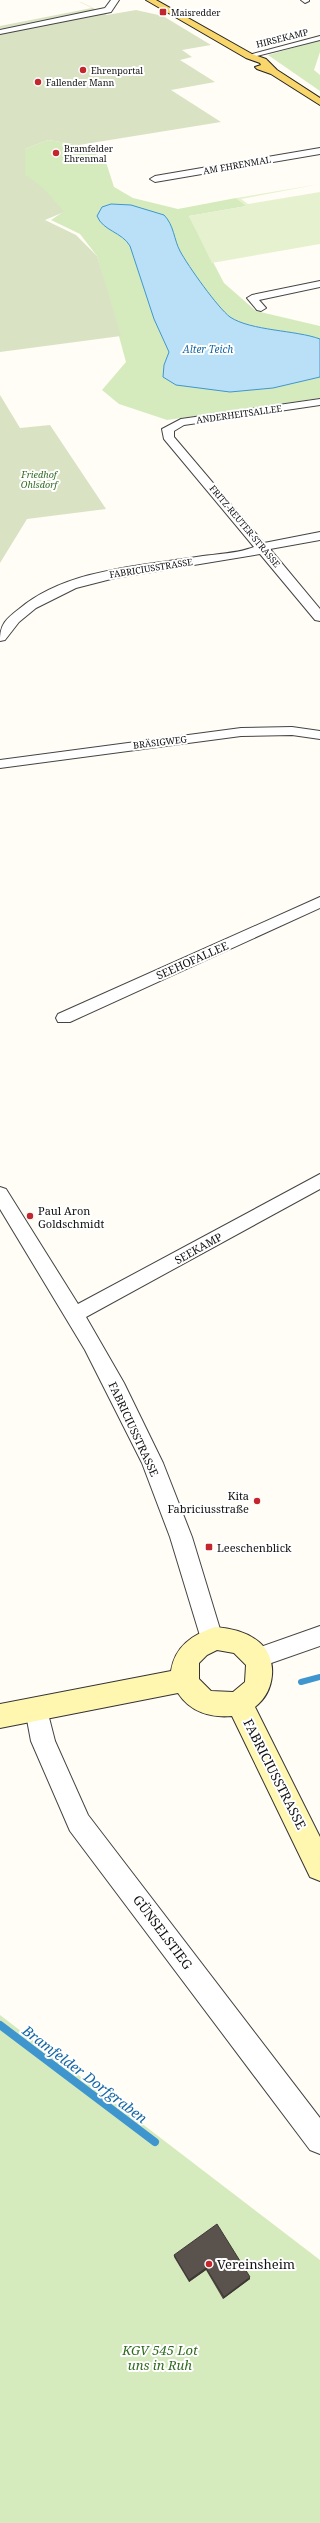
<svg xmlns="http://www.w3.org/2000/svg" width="320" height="2523" viewBox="0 0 320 2523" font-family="'Noto Serif',serif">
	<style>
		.green { fill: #d5ebbd }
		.cemetery { fill: #d9e3c4 }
		.pitch { fill: #e6f2cf }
		.water { fill: #b9e0f7; stroke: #3f96cf }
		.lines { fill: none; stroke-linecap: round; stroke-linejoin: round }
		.stream-far1 { stroke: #3f96cf; stroke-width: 6 }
		.stream { stroke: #3f96cf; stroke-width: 8 }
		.street-casing { stroke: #444; stroke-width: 2 }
		.secondary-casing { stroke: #333; stroke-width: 2 }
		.primary-casing { stroke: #222; stroke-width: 2 }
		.street { fill: #fff; fill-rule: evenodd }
		.secondary { fill: #fff6b0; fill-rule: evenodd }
		.primary { fill: #f9d66b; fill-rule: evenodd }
		.wall { fill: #4d4742 }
		.shaded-wall { fill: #3f3936 }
		.building { fill: #5a524d; stroke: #3f3936 }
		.poi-dot { fill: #c4262e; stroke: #fff; stroke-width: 1.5 }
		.labels { text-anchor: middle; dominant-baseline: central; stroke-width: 4; stroke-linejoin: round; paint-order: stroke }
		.far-poi-label { font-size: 9px; fill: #111; stroke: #fff; text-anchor: start }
		.far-street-label { font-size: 9px; fill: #111; stroke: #fff }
		.far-park-label { font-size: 9px; font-style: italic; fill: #2f6b1f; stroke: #fff }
		.far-water-label { font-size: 10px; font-style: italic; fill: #1768a6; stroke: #fff }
		.street-label { font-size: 11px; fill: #111; stroke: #fff }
		.poi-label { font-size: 11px; fill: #111; stroke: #fff; text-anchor: start }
		.near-street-label { font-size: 13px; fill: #111; stroke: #fff }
		.near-poi-label { font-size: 13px; fill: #111; stroke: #fff; text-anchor: start }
		.near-park-label { font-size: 13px; font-style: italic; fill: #2f6b1f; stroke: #fff }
		.near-water-label { font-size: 14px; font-style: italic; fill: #1768a6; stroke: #fff }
	</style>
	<rect width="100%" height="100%" fill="#fffdf5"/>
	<!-- green -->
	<g class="green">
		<polygon points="320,40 320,52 314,70 320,75 320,91 268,55"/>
		<polygon points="48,140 79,145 105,159 114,187 133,198 178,209 236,198 247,206 189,216 224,283 256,311 320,326 320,398 167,420 119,404 102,390 126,362 97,256 80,234 51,220 63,212 25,174 25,149"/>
		<polygon points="0,2015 320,2260 320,2523 0,2523"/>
	</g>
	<!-- cemetery -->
	<g class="cemetery">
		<polygon points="44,0 81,2 107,15 136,10 163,16 211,45 182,50 192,57 180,60 215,82 171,90 221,122 79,145 48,140 25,149 25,174 45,190 64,212 45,220 76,235 97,256 121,336 0,352 0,26 92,8 80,2"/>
		<polygon points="0,395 20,428 50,425 106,509 27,519 0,563"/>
	</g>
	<!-- pitch -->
	<polygon class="pitch" points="320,184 241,199 248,204 320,192 320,244 212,263 189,216 246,206 236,198"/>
	<!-- water -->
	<path class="water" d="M111,204l20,1 33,10c10,10 10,25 16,36 8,15 38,57 50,66 21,14 66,13 90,22v38l-47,11 -43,4 -54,-7 -13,-8 1,-12 5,-13 -15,-33 -24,-73c-8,-14 -27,-15 -33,-30l5,-9z"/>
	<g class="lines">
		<!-- stream-far1 -->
		<polyline class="stream-far1" points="301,1682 320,1677"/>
		<!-- stream -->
		<polyline class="stream" points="0,2025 155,2142"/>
		<!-- street casing -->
		<g class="street-casing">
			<g id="street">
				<polygon points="111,0 119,0 111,12 0,34 0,30 105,8"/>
				<polygon points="301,0 309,0 309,1 305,3"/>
				<polygon points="320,36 320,40 249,58 245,56"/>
				<polygon points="320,148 320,154 155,182 150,179 155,176"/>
				<polygon points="320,281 320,287 259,300 266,308 261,311 257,310 247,298 252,295"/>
				<path d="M320,399v6l-136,20 -10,6v6l90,106 56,-11v8l-50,9 50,60v12l-5,-1 -55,-66 -145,24 -39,10 -40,20 -17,14 -14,18 -5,1c0,-17 6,-22 19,-32 49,-41 124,-43 184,-53 17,-2 36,-3 51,-9l-90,-108 -2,-10 19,-10z"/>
				<polygon points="292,727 320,731 320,739 292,735 241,736 0,768 0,760 241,728"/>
				<polygon points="320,897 320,908 70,1022 58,1022 56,1018 58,1014"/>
				<polygon points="320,1174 320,1189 86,1317 124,1383 163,1463 192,1537 223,1639 220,1646 212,1649 204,1646 201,1639 170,1537 142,1463 85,1350 0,1209 0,1187 6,1189 78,1304"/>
				<polygon points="320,1626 320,1646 257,1668 249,1665 246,1658 249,1651"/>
				<polygon points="37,1699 45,1702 55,1741 88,1815 320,2118 320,2154 310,2150 70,1831 31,1741 25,1709 29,1702"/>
			</g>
		</g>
		<!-- secondary casing -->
		<g class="secondary-casing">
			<path id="secondary" d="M215,1627c15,1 32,5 44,15 20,17 16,50 -4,65l65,130v44l-10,-4 -78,-161c-21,2 -42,-4 -54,-23l-178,35v-24l171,-33c4,-25 21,-36 44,-44zM217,1650l17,3 12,12 -1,17 -12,10 -22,-1 -12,-12v-16l8,-8z"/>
		</g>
		<!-- primary casing -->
		<g class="primary-casing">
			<polygon id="primary" points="146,0 156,0 252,54 266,59 277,70 320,98 320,105 271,74 257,69 255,67 261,65 260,63 246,58"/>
		</g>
		<!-- street -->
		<use href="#street" class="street"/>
		<!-- secondary -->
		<use href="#secondary" class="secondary"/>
		<!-- primary -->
		<use href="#primary" class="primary"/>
	</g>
	<!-- wall -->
	<polygon class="wall" points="174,2255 250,2279 223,2299 206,2270 189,2282 174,2257"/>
	<!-- shaded-wall -->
	<g class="shaded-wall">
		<polygon points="206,2268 206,2270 189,2282 189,2280"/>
		<polygon points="250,2277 250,2279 223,2299 224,2297"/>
	</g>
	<!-- building -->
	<polygon class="building" points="217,2224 250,2277 224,2297 206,2268 189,2280 174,2255"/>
	<!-- markers -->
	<g class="poi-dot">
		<rect x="159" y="8" width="8" height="8" rx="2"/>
		<circle cx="83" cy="70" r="4"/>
		<circle cx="38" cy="82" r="4"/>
		<circle cx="56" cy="153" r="4"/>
		<circle cx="30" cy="1216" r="4"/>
		<circle cx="257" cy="1501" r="4"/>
		<rect x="205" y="1543" width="8" height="8" rx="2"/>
		<circle cx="209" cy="2264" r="4"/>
	</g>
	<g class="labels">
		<!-- far-poi labels -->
		<g class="far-poi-label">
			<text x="171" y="12">Maisredder</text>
			<text x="91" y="70">Ehrenportal</text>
			<text x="46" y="82">Fallender Mann</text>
			<text x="64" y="148">Bramfelder<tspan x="64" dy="10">Ehrenmal</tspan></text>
		</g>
		<!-- far-street labels -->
		<g class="far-street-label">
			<text transform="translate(282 38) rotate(-14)">HIRSEKAMP</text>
			<text transform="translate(237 165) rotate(-10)">AM EHRENMAL</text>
			<text transform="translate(239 414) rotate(-8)">ANDERHEITSALLEE</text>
			<text transform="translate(245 526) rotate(50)">FRITZ-REUTER-STRASSE</text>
			<text transform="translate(151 568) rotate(-9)">FABRICIUSSTRASSE</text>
			<text transform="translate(160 742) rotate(-7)">BRÄSIGWEG</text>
		</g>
		<!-- far-park labels -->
		<g class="far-park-label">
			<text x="39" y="474">Friedhof<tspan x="39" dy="10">Ohlsdorf</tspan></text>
		</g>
		<!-- far-water labels -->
		<g class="far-water-label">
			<text x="208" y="349">Alter Teich</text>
		</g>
		<!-- street labels -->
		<g class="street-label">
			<text transform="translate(192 960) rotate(-24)">SEEHOFALLEE</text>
			<text transform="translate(198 1248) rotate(-29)">SEEKAMP</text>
			<text transform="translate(134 1429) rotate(65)">FABRICIUSSTRASSE</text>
		</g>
		<!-- poi labels -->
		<g class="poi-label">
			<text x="38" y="1210">Paul Aron<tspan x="38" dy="13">Goldschmidt</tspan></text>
			<text x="249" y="1495" text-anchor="end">Kita<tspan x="249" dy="13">Fabriciusstraße</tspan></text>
			<text x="217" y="1547">Leeschenblick</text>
		</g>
		<!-- near-street labels -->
		<g class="near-street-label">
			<text transform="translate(275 1774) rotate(63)">FABRICIUSSTRASSE</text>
			<text transform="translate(163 1932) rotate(53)">GÜNSELSTIEG</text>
		</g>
		<!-- near-poi labels -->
		<g class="near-poi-label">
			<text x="217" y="2264">Vereinsheim</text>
		</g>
		<!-- near-park labels -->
		<g class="near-park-label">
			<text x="160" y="2350">KGV 545 Lot<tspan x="160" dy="15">uns in Ruh</tspan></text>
		</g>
		<!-- near-water labels -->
		<g class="near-water-label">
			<text transform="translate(85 2074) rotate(37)">Bramfelder Dorfgraben</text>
		</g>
	</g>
</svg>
